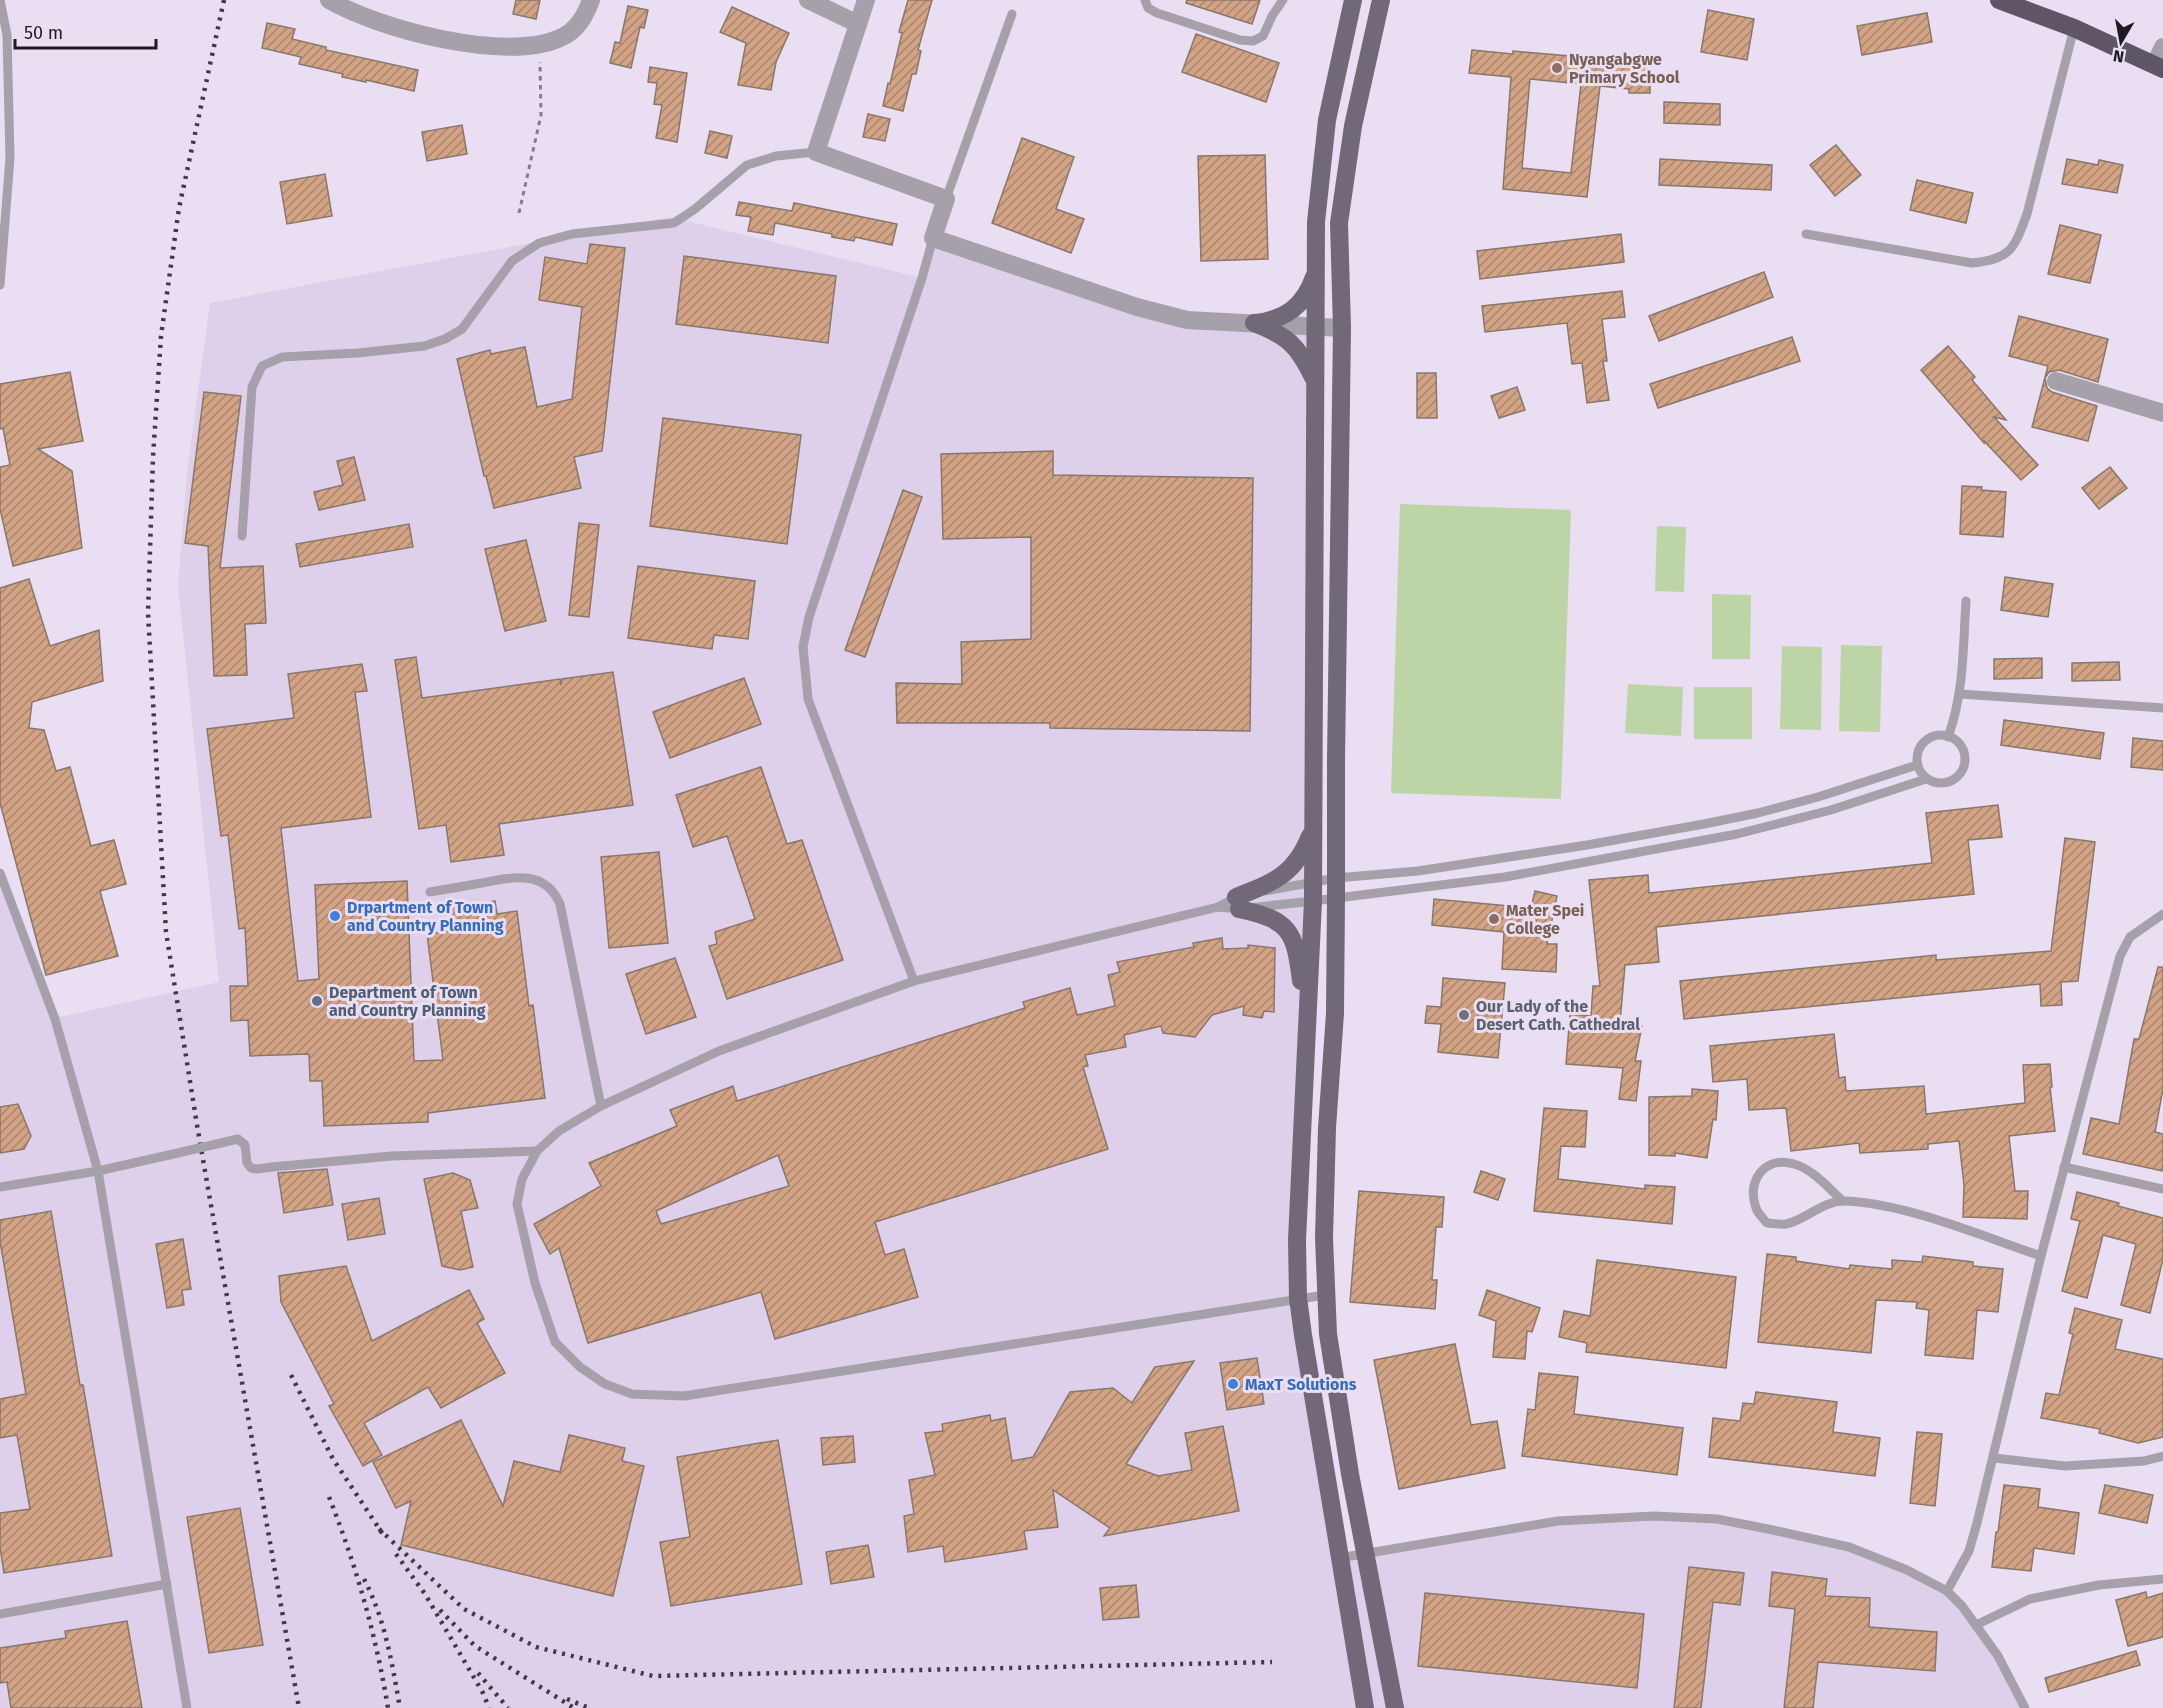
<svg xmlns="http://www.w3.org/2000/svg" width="2163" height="1708" viewBox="0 0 2163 1708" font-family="'Fira Sans',sans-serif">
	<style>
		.built { fill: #decfea }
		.green { fill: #bdd4a6 }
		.building { fill: url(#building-hatch); stroke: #89776b; stroke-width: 1.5; fill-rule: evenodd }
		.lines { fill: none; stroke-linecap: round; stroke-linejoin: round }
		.path { stroke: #847d8a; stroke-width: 3; stroke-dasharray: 4.5 4.5; stroke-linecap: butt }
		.lane { stroke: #a5a0a9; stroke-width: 9 }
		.street { stroke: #a5a0a9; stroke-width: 18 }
		.primary { stroke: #716978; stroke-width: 18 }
		.highway { stroke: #5e5667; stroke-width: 18 }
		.rail { stroke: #3f3a43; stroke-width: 4.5; stroke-dasharray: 3 6; stroke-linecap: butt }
		.lane-bridge { stroke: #a5a0a9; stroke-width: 9 }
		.education-dot { fill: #8d6e63; stroke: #e9def2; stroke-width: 2 }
		.shop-dot { fill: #3f7fe0; stroke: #e9def2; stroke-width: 2 }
		.service-dot { fill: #5c6f8a; stroke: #e9def2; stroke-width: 2 }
		.worship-dot { fill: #6b7280; stroke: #e9def2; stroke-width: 2 }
		.labels { text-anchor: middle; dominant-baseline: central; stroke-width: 6; stroke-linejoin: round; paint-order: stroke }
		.education-label { font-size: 16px; font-weight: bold; fill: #785e54; stroke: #e9def2; text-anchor: start }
		.shop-label { font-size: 16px; font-weight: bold; fill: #366cbe; stroke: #e9def2; text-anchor: start }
		.service-label { font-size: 16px; font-weight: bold; fill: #4e5e75; stroke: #e9def2; text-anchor: start }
		.worship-label { font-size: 16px; font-weight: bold; fill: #5b616d; stroke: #e9def2; text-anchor: start }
	</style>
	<defs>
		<pattern id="building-hatch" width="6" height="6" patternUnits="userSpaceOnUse" patternTransform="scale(1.5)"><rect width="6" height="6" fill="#d2a384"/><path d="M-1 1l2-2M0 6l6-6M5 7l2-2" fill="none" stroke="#aa846c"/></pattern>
	</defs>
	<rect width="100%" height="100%" fill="#e9def2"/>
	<!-- built -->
	<polygon class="built" points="670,217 922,278 933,238 1137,307 1316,328 1297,1240 1339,1558 1558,1521 1717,1519 1849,1547 1907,1570 1962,1606 2025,1708 0,1708 0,873 55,1018 219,982 178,585 187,473 210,303"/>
	<!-- green -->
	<g class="green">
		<polygon points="1400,504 1571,510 1561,799 1391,793"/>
		<polygon points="1657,526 1686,527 1684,592 1655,591"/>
		<polygon points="1712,594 1751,595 1750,659 1712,659"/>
		<polygon points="1841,645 1882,646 1880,732 1839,731"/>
		<polygon points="1782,646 1822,647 1821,730 1780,729"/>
		<polygon points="1628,684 1683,687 1681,736 1625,733"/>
		<rect x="1694" y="687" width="58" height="52"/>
	</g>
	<!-- building -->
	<g class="building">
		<polygon points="516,0 540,0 536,19 513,14"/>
		<polygon points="908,0 932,0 918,50 921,51 916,74 912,74 903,111 883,106 888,83 890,84 902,33 899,32"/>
		<polygon points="1187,0 1260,0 1252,24 1186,3"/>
		<polygon points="628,6 648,10 644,28 640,27 631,68 610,63 615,42 620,43"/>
		<polygon points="732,7 789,33 776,62 771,90 738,85 746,43 720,32"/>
		<polygon points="1708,10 1754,19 1747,60 1701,52"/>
		<polygon points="1927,13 1932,42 1862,55 1857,26"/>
		<polygon points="267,23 295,29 292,39 326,47 326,50 418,70 414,91 366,80 366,82 342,77 343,74 299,64 301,57 262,48"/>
		<polygon points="1196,34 1279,63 1266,102 1182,72"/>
		<path d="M1472,50l41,4v-3l91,8v5h46v29h-21v-4l-29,-3 -13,111 -84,-8 8,-112 -42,-4zM1530,79l51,5 -10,89 -49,-5z"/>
		<polygon points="650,67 687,73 677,142 656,138 662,105 654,104 657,83 648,82"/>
		<polygon points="1664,102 1720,104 1720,125 1664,123"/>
		<polygon points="868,114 890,119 885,141 863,137"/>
		<polygon points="462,125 467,154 427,161 422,132"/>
		<polygon points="710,131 732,136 727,158 705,153"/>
		<polygon points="1022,138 1074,157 1056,209 1084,219 1071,253 992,223"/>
		<polygon points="1836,145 1861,175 1835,196 1810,165"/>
		<polygon points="1265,155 1268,259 1201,261 1198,156"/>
		<polygon points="1660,159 1772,165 1771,190 1659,185"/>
		<polygon points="2067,159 2098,165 2099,160 2123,165 2117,193 2062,184"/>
		<polygon points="325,174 332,216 287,224 280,182"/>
		<polygon points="1917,180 1973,193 1966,223 1910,210"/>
		<polygon points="739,202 792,211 794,203 897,224 892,245 855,237 854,241 832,237 832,234 775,223 773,235 748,231 751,217 736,215"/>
		<polygon points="2060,225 2101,235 2090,283 2048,274"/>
		<polygon points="1621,234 1624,262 1480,279 1477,251"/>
		<polygon points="590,244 625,248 602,451 574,457 581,488 494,508 486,476 484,476 457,359 490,350 491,354 525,347 537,407 572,399 582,307 539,300 545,257 587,264"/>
		<polygon points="684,256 836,276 828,343 676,324"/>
		<polygon points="1764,272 1773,297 1659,341 1649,316"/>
		<polygon points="1622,291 1625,317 1602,319 1607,361 1603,361 1609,400 1587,403 1582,363 1572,364 1567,323 1485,332 1482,306"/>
		<polygon points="2019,316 2108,339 2098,382 2059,370 2049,372 2045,378 2047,388 2052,392 2097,406 2088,441 2032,427 2048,366 2009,356"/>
		<polygon points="1792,337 1800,361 1658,408 1650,384"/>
		<polygon points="1948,346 1975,377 1972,380 2006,420 1994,417 2038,465 2021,480 1984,441 1984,443 1921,370"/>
		<polygon points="70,372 83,441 38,449 72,471 82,548 13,566 0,509 0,467 10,465 3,428 0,429 0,384"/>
		<polygon points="1417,373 1436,373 1437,418 1417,418"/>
		<polygon points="1517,387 1525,410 1499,418 1491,396"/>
		<polygon points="204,392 241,396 220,568 263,566 266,623 245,624 247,675 214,676 208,546 185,543"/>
		<polygon points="663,418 801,435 787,544 650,526"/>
		<polygon points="1053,451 1053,475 1253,478 1250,731 1050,728 1050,723 897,723 896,683 962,684 961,642 1031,639 1031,537 943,539 941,454"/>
		<polygon points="354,457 365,500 319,510 314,492 343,485 337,461"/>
		<polygon points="2110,467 2127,488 2099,509 2082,488"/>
		<polygon points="1962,486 1982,487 1981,490 2006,492 2003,537 1960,534"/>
		<polygon points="903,490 922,497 865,657 845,650"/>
		<polygon points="579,523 599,525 589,617 569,615"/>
		<polygon points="409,524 413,547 300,567 296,544"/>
		<polygon points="526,540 546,621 505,631 485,549"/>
		<polygon points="638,566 755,581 748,639 714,635 712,649 628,638"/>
		<polygon points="2005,577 2053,584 2048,617 2001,610"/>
		<polygon points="29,579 50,646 99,630 103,681 32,702 29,728 44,730 56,771 70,767 91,846 114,840 126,884 100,891 118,956 46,975 0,803 0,588"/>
		<polygon points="416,657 422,698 560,679 561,685 562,679 613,672 633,805 499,824 504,855 451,862 446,825 419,829 395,660"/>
		<polygon points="2042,658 2042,678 1994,679 1994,659"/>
		<polygon points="2119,662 2120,680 2072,681 2072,663"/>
		<polygon points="362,664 367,691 355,692 371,817 281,828 298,981 319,979 315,885 407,881 414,1061 443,1060 427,934 451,931 448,907 495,901 497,914 517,911 529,1006 533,1005 545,1098 428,1113 428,1122 324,1126 322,1081 310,1081 309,1054 250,1056 248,1020 231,1021 230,986 248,986 245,928 239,929 228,835 221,836 207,729 294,718 288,674"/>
		<polygon points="744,678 761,724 670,758 653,712"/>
		<polygon points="2004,720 2104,733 2100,759 2001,745"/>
		<polygon points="2133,738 2163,741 2163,770 2131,767"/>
		<polygon points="761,767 787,844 802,840 843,960 727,999 709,946 717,944 715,932 755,919 727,836 693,847 676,795"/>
		<polygon points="1998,805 2002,837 1968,840 1974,894 1656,927 1659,962 1625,965 1620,1022 1642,1026 1635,1061 1641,1061 1636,1101 1619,1099 1623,1068 1566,1064 1570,1014 1591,1016 1593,986 1600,986 1589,880 1648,875 1649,893 1932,863 1926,813"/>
		<polygon points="2065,838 2095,842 2078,981 2061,982 2062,1005 2041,1006 2040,984 1684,1019 1680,981 1936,955 1936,960 2051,951"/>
		<polygon points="659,852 668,943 609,948 601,857"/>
		<polygon points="1535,891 1557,896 1547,944 1557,944 1556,972 1502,969 1504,932 1432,925 1434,899 1531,908"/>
		<path d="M1222,938l1,11 25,-1v-3l27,3 -1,64 -10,-1 -2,7 -19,-3 1,-9 -32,9 -17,22 -32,-4 -2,-7 -37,9 2,12 -41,8 3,11 -5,1 25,82 -233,73 10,33 19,-6 14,48 -143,42 -14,-47 -173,51 -29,-95 -9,6 -16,-30 67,-38 -12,-23 88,-37 -7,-16 63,-24 4,15 288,-93 -2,-6 47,-14 7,27 38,-9 -7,-31 12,-3 -3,-10 77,-15 -1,-4zM778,1155l11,31 -128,38 -5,-13z"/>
		<polygon points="675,958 696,1017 646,1034 626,974"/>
		<polygon points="2158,967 2163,967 2163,1089 2155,1132 2163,1134 2163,1171 2083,1154 2091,1118 2119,1124 2134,1039 2139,1039"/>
		<polygon points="1443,978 1505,983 1498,1058 1438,1052 1441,1024 1425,1023 1427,1006 1441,1007"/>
		<polygon points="1834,1034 1839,1078 1845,1077 1846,1091 1924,1086 1926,1114 2025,1103 2023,1065 2050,1064 2052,1087 2050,1087 2055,1131 2009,1136 2015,1191 2028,1191 2027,1219 1963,1217 1964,1185 1959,1141 1928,1144 1928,1149 1860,1153 1859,1143 1791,1151 1786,1108 1749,1110 1747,1079 1713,1082 1710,1046"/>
		<polygon points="1692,1089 1718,1091 1716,1120 1713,1119 1707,1158 1675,1153 1675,1156 1649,1155 1649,1097 1692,1096"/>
		<polygon points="18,1104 31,1136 24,1149 0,1153 0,1107"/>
		<polygon points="1544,1108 1587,1111 1585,1147 1561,1146 1558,1179 1645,1189 1645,1185 1675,1187 1672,1224 1534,1211"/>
		<polygon points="327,1169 333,1205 284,1213 278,1173"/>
		<polygon points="1481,1171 1505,1179 1498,1200 1474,1192"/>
		<polygon points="453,1173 470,1180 478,1208 461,1211 473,1267 460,1270 442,1266 424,1179"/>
		<polygon points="1359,1191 1444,1197 1442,1227 1436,1227 1432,1280 1437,1280 1435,1309 1350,1302"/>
		<polygon points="2077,1192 2119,1203 2118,1206 2163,1218 2163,1259 2150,1313 2121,1305 2136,1244 2103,1235 2087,1298 2062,1291 2080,1221 2071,1219"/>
		<polygon points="379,1198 385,1234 348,1240 342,1204"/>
		<polygon points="51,1211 80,1385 83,1385 112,1556 4,1573 0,1547 0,1513 30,1509 17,1435 0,1438 0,1399 26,1394 0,1241 0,1220"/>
		<polygon points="183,1239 191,1289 182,1290 184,1305 167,1308 156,1244"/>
		<polygon points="1767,1254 1796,1257 1796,1261 1849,1269 1850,1265 1892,1269 1892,1260 1922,1262 1923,1256 1973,1262 1973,1266 2003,1269 1998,1312 1977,1310 1973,1359 1925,1355 1929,1310 1916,1308 1917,1302 1876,1300 1871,1353 1758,1342"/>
		<polygon points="1597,1260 1736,1277 1726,1368 1586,1352 1587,1343 1559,1337 1564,1311 1590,1316"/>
		<polygon points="346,1266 372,1341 469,1290 484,1319 477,1323 505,1373 441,1408 428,1387 364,1423 382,1455 363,1466 329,1406 334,1404 281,1302 279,1276"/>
		<polygon points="1487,1290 1540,1308 1532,1332 1527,1331 1525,1359 1493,1357 1496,1321 1479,1315"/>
		<polygon points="2075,1308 2122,1320 2115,1349 2163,1359 2163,1437 2138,1443 2099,1433 2100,1429 2041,1418 2046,1393 2059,1395 2073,1334 2069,1333"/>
		<polygon points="1455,1344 1471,1425 1497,1421 1505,1468 1399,1489 1374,1360"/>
		<polygon points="1257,1358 1264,1404 1227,1410 1220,1363"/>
		<polygon points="1194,1361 1126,1464 1158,1476 1192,1470 1185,1433 1223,1426 1239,1511 1104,1536 1110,1528 1053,1490 1058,1527 1024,1531 1027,1549 945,1562 943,1546 908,1552 904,1516 914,1514 909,1480 935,1475 925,1433 943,1431 942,1424 990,1415 991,1421 1005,1418 1012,1461 1033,1457 1070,1392 1113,1388 1132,1403 1155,1367"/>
		<polygon points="1539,1373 1578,1377 1574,1414 1683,1428 1677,1475 1522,1456 1528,1409 1535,1410"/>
		<polygon points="1756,1392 1837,1402 1833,1432 1880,1438 1875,1476 1709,1457 1713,1418 1740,1421 1743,1403 1754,1404"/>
		<polygon points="461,1420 503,1506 514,1461 560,1472 569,1435 625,1448 622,1461 644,1466 613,1596 401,1545 411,1501 396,1508 373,1462"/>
		<polygon points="1917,1432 1942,1434 1935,1506 1910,1503"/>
		<polygon points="853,1436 855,1462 823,1465 821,1438"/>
		<polygon points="778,1440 802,1584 671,1606 660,1542 690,1537 677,1457"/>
		<polygon points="2004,1485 2040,1489 2038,1507 2079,1513 2074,1554 2034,1548 2031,1571 1992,1567 1996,1532 1998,1532"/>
		<polygon points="2105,1485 2153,1495 2147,1523 2099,1513"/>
		<polygon points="240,1508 263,1645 209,1653 187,1517"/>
		<polygon points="868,1545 874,1577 831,1584 826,1552"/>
		<polygon points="1689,1567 1744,1573 1740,1605 1713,1602 1701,1708 1674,1708"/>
		<polygon points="1772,1572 1827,1579 1825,1596 1870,1598 1869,1627 1937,1632 1935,1671 1818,1662 1813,1708 1784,1708 1795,1609 1769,1606"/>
		<polygon points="1136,1585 1139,1617 1103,1620 1100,1588"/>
		<polygon points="2146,1592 2147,1598 2163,1593 2163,1637 2128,1646 2116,1600"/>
		<polygon points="1425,1593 1644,1614 1637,1688 1418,1666"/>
		<polygon points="127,1621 142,1708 11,1708 7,1682 0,1683 0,1648 66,1638 65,1631"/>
		<polygon points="2136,1651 2140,1665 2049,1692 2045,1678"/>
	</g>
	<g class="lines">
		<!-- path -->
		<polyline class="path" points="519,213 541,115 540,62"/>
		<!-- lane -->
		<g class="lane">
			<polyline points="1145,0 1148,8 1157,13 1240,40 1253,41 1263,36 1272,16 1283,0"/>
			<polyline points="946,199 1012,14"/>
			<path d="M1806,234l166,29c39,-4 42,-14 55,-49l47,-186"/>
			<polyline points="0,285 10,158 7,35 0,0"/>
			<polyline points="242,536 252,387 262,366 282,357 358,353 424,346 445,339 462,329 512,261 539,243 572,234 674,223 695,209 747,165 776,156 816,152"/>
			<polyline points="1960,694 2163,708"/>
			<circle cx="1941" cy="759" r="24"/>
			<path d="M1948,737c16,-43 15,-90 18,-136"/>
			<polyline points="0,873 55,1019 98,1171 187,1708"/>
			<polyline points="1265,891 1336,878 1418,871 1587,845 1704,824 1758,813 1818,797 1917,765"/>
			<path d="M430,892c18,-3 35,-6 52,-9 30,-6 63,-14 78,21l41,202"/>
			<polyline points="1237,897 1218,907 914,981 719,1051 601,1106 559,1131 537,1151 522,1179 517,1204 535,1283 555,1342 580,1367 605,1384 632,1394 684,1396 1325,1295"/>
			<polyline points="1218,907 1239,909 1313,901 1505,877 1737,834 1831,810 1926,779"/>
			<polyline points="914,981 808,699 803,647 809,617 922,278 933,238"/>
			<polyline points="272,1167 392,1156 537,1151"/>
			<polyline points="2064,1167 2163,1189"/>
			<polyline points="0,1187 98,1171 169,1155"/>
			<path d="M1843,1201c-14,-12 -30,-32 -49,-37 -29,-9 -48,17 -38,44 2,6 7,10 11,15 6,0 13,2 19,1 20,-4 37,-24 60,-23 62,3 136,35 195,55"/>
			<polyline points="1994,1458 2065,1466 2144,1461 2163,1456"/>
			<polyline points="1339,1558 1558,1521 1654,1516 1717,1519 1768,1529 1849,1547 1907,1570 1947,1591 1962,1606 1998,1656 2025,1708"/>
			<polyline points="1947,1591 1969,1551 1977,1523 2041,1256 2120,956 2130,937 2163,914"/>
			<polyline points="0,1614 167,1584"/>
			<polyline points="1976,1625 2030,1599 2099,1585 2163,1579"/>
		</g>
		<!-- street -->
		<g class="street">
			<path d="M329,0c50,29 177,63 231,38 17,-7 25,-22 31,-38"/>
			<polyline points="808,0 858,24"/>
			<polyline points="866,0 816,152 946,199 933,238 1137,307 1187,320 1342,328"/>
			<polyline points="2155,64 2163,47"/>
			<polyline points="2056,381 2163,413"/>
		</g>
		<!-- primary -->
		<g class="primary">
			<polyline points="1353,0 1327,120 1316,222 1313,901 1297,1240 1298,1298 1303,1335 1365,1708"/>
			<polyline points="1381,0 1353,126 1339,223 1342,328 1336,760 1336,897 1335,1013 1327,1128 1324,1238 1328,1334 1350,1474 1395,1708"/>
			<path d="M1254,323c33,13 43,21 59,54"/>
			<path d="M1256,323c30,-4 48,-17 58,-46"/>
			<path d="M1236,897c37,-15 58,-21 74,-61"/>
			<path d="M1239,909c51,11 56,22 62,72"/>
		</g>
		<!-- highway -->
		<polyline class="highway" points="1999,0 2074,28 2163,69"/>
		<!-- rail -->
		<g class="rail">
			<polyline points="224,0 179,208 161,336 153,457 148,613 166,932 198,1131 299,1708"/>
			<polyline points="291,1375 333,1459 384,1536"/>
			<path d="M329,1497c27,68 47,138 59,211"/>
			<polyline points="379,1529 464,1609 536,1647 653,1676 1272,1662"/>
			<polyline points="396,1554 425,1594 483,1693 489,1708"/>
			<path d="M364,1579c21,40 28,84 36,129"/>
			<polyline points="440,1610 475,1646 574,1708"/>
			<polyline points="478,1673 508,1708"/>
			<polyline points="567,1699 589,1708"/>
		</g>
		<!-- lane-bridge -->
		<polyline class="lane-bridge" points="169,1155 238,1139 245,1145 247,1163 251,1168 257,1169 272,1167"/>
	</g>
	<!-- markers -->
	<g class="education-dot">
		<circle cx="1557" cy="68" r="6"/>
		<circle cx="1494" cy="919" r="6"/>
	</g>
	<g class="shop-dot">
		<circle cx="335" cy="916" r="6"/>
		<circle cx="1233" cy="1384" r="6"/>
	</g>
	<circle class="service-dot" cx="317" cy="1001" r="6"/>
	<circle class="worship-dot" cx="1464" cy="1015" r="6"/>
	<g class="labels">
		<!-- education labels -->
		<g class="education-label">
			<text x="1569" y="59">Nyangabgwe<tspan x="1569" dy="18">Primary School</tspan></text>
			<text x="1506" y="910">Mater Spei<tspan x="1506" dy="18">College</tspan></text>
		</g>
		<!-- shop labels -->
		<g class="shop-label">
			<text x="347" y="907">Drpartment of Town<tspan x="347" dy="18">and Country Planning</tspan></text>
			<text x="1245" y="1384">MaxT Solutions</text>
		</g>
		<!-- service labels -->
		<g class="service-label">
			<text x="329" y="992">Department of Town<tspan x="329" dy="18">and Country Planning</tspan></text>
		</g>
		<!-- worship labels -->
		<g class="worship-label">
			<text x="1476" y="1006">Our Lady of the<tspan x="1476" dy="18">Desert Cath. Cathedral</tspan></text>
		</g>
	</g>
	<!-- north arrow -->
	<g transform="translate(2121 42) rotate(190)" stroke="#e9def2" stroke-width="4.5" paint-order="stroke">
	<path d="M0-4.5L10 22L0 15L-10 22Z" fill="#1e1a21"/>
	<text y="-9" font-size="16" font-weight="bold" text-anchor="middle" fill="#1e1a21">N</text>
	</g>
	<!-- scale -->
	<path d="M15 39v9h141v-9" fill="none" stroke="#1e1a21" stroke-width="3"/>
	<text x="24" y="39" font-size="18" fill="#1e1a21" stroke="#e9def2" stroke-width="4.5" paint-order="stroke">50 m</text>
</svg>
